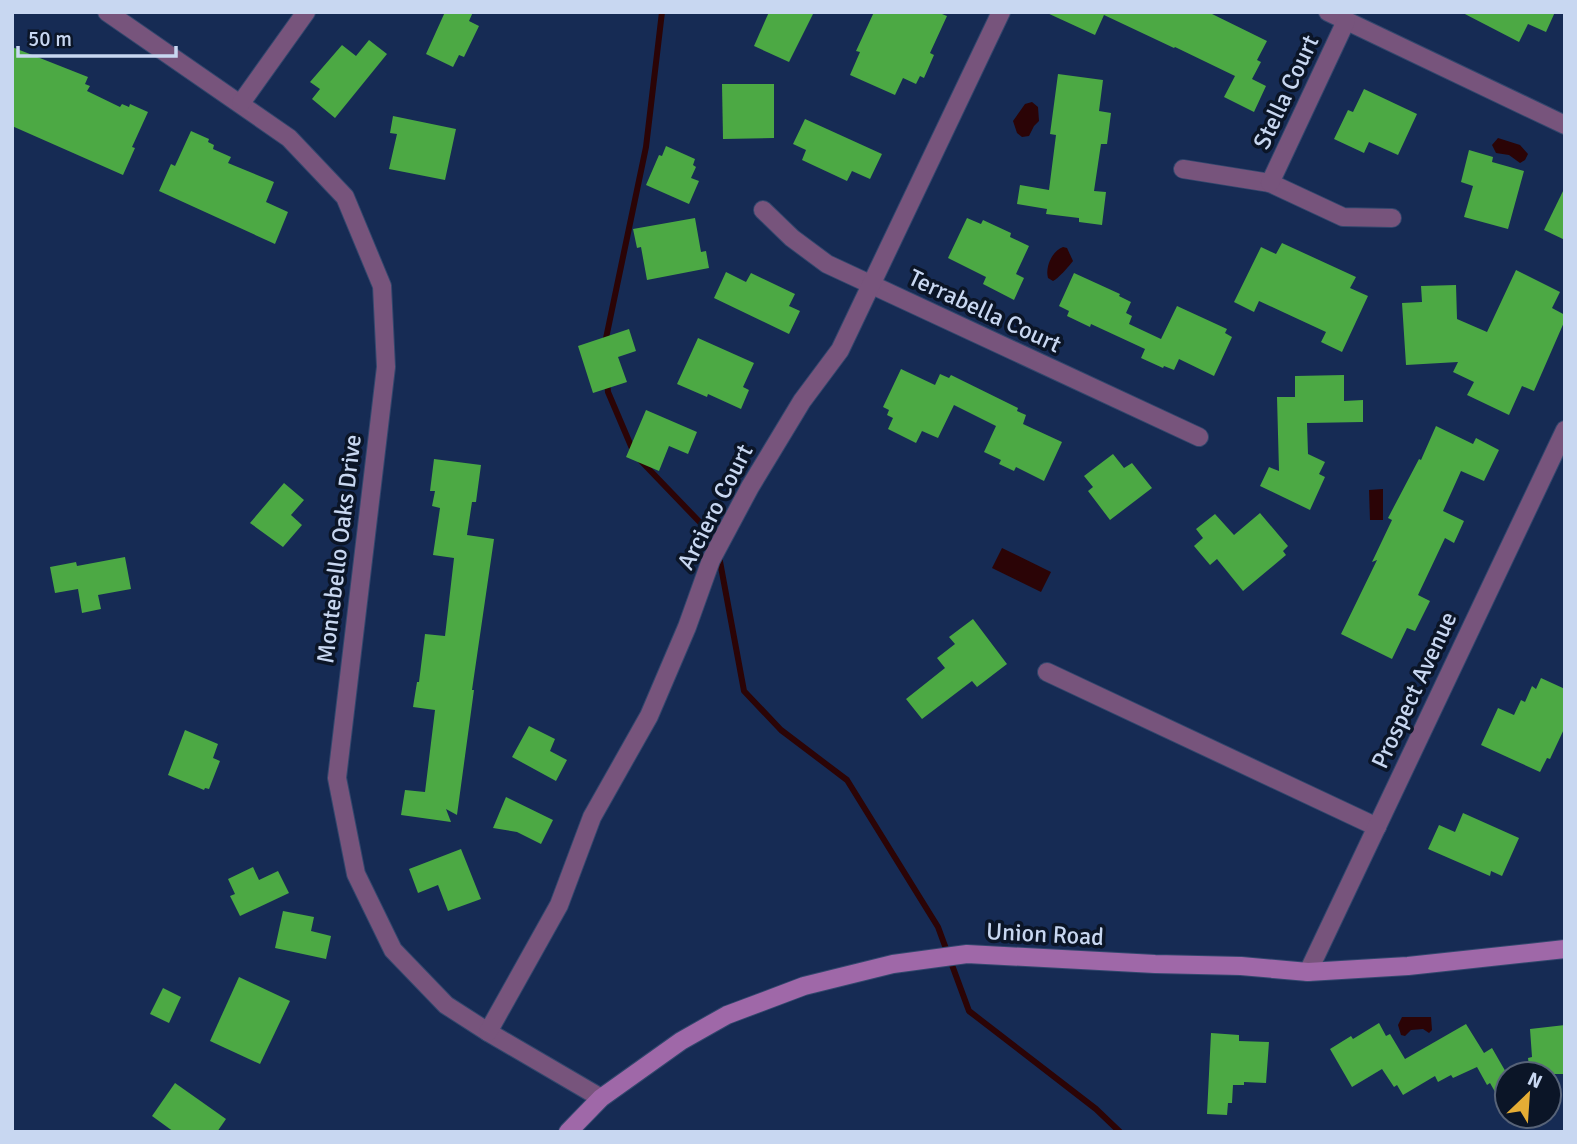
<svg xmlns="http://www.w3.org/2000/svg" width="1577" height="1144" viewBox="0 0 1577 1144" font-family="Signika,sans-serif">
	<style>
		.water { fill: #2b0406 }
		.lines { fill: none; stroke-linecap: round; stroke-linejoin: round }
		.stream { stroke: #2b0406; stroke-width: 6 }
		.building { fill: #4ca944 }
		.street-casing { stroke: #32476d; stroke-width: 20 }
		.secondary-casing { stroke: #32476d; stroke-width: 20 }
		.street { stroke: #77547c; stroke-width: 18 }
		.secondary { stroke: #9f68a8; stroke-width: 18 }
		.labels { text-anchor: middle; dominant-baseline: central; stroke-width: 7; stroke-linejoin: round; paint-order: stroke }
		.street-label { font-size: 24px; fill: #c8d7f1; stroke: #0b1527 }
	</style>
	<rect width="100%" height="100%" fill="#162b54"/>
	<!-- water -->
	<g class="water">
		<polygon points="1032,102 1038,107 1039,121 1034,126 1029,136 1022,137 1017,133 1013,121 1025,104"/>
		<polygon points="1498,138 1520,145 1528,154 1525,160 1520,163 1509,155 1496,153 1492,145"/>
		<path d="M1063,247l4,1 6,13c-4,5 -15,18 -20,20l-5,-3c-3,-11 4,-27 15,-31z"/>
		<polygon points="1383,489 1383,520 1370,520 1369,490"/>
		<polygon points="1002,548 1051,572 1041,592 992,568"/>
		<polygon points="1402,1017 1431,1017 1432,1030 1429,1033 1423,1029 1411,1030 1405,1036 1401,1035 1398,1025"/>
	</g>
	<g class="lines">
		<!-- stream -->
		<g class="stream">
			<polyline points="605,343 646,147 662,12"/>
			<polyline points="607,381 608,392 634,453"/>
			<polyline points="641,461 715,538 716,542"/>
			<polyline points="719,556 744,691 781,730 847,780 938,927 969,1011 1096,1109 1120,1132"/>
		</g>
	</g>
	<!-- building -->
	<g class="building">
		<polygon points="445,12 473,12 469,21 479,26 464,57 459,55 453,67 426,54"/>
		<polygon points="769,12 814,12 789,62 754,46"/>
		<polygon points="874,12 937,12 947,16 930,53 934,55 924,78 920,76 916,84 903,78 895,95 850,75 860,52 856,51"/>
		<polygon points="1045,12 1208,12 1267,41 1257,60 1261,62 1252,79 1266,86 1254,112 1224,97 1235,76 1175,47 1174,48 1104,15 1095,35"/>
		<polygon points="1461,12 1555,12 1546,32 1528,24 1519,42"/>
		<polygon points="369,40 387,54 335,118 312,99 320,89 310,82 342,45 356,56"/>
		<polygon points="12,47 88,77 85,84 90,86 87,91 120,107 122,104 129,107 130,104 148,112 132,147 135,148 123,175 12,126"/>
		<polygon points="1058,74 1103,80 1099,111 1111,113 1107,144 1101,144 1094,191 1106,192 1102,225 1079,222 1079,218 1046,214 1047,209 1017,204 1020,185 1049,190 1056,135 1050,134"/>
		<polygon points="722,84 774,84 774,138 723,139"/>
		<polygon points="1364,89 1417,114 1398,155 1369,142 1364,153 1334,139 1348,110 1353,112"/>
		<polygon points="393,116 456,129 445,180 389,169 397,134 390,133"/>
		<polygon points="805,119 882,154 870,179 852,171 847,181 802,160 806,150 793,144"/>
		<polygon points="191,131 209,139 208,142 214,145 213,149 231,157 228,163 274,182 266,202 288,212 275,244 159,191 171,164 175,166"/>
		<polygon points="666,146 695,159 693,165 696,167 691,178 699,181 689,204 646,185 659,155 662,156"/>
		<polygon points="1469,150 1493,157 1492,162 1524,171 1508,229 1464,217 1473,186 1461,182"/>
		<polygon points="1565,187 1565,240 1544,230"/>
		<polygon points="695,218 701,252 706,251 709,268 647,280 641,247 637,248 633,229"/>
		<polygon points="967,218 981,224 983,220 1011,233 1010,237 1029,246 1016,274 1024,278 1014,300 983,284 986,277 948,258"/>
		<polygon points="1282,243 1356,277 1350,288 1368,296 1342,352 1321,342 1326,332 1285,313 1259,301 1254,312 1234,302 1261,247 1276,254"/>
		<polygon points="1516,270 1560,292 1552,308 1565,315 1565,320 1534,391 1522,386 1509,415 1467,395 1474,382 1453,372 1458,362 1406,365 1402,303 1422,302 1421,286 1456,285 1457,319 1487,332"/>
		<polygon points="726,272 746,282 751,273 795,294 789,306 800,311 789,334 714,298"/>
		<polygon points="1074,273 1120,294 1119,296 1131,302 1126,313 1132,316 1129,324 1161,339 1177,306 1227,329 1225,333 1232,337 1214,376 1179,359 1174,370 1164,366 1163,368 1141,358 1145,349 1091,324 1090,327 1067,316 1069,311 1059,306"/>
		<polygon points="629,329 636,351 618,357 627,382 593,393 578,346"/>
		<polygon points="698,338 754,363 743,387 749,390 741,409 708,394 707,397 677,384"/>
		<polygon points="901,369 935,385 940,374 949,378 951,375 1018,408 1017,411 1026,415 1023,424 1062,442 1044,481 1016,467 1014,471 999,464 1001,460 984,452 996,426 954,405 938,438 922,431 916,443 888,429 893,418 887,415 889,410 883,407"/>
		<polygon points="1344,375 1344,401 1363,400 1363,422 1307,423 1308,454 1325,462 1319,474 1325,477 1310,510 1260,486 1269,467 1279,471 1277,397 1295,397 1295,376"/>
		<polygon points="646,410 697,432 688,454 669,446 659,471 626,457"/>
		<polygon points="1436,426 1473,444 1476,438 1499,450 1484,481 1461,471 1443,511 1464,521 1454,543 1445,538 1418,595 1430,601 1415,631 1407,628 1392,659 1341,634 1377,560 1372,562 1392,520 1388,518 1419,459 1421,460"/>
		<polygon points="1113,454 1124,468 1132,463 1152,488 1110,520 1088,491 1093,487 1084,476"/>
		<polygon points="434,459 481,465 476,502 472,502 467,535 494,539 472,690 474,690 457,815 446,809 451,822 401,815 405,790 425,792 435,710 413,707 417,682 419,682 425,634 445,636 454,558 433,555 440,508 432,506 435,491 430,491"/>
		<polygon points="284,483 304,500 291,515 302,525 283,547 250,523"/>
		<polygon points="1260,513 1288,546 1283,551 1286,555 1243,591 1217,559 1210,565 1194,546 1203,538 1196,529 1215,514 1234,535"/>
		<polygon points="125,557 131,589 98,595 101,609 82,613 78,589 55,593 50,567 76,562 77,566"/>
		<polygon points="973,619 1007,664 977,687 972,681 922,719 906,699 945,668 937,658 955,644 949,637"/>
		<polygon points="1541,678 1565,689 1565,727 1550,759 1547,758 1540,772 1481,745 1498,708 1514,715 1521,700 1525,702 1532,686 1536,689"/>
		<polygon points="529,726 555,739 550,751 567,760 556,781 512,757"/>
		<polygon points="185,730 218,744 213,758 220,761 209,789 205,788 204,790 168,775"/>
		<polygon points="506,797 553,820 541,844 517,832 493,828"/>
		<polygon points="1463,813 1519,838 1502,876 1491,871 1490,876 1428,849 1439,825 1455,832"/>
		<polygon points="461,849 481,899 448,911 438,885 418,893 409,869"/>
		<polygon points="253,867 259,880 278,871 289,893 240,916 230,896 235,894 228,879"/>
		<polygon points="283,911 314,917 311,931 331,936 326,959 275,948"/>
		<polygon points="239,977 290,1001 260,1064 210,1041"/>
		<polygon points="163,988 181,997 169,1023 150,1014"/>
		<polygon points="1379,1023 1386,1036 1390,1034 1405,1059 1466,1024 1484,1053 1492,1048 1507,1074 1507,1113 1490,1083 1487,1085 1477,1067 1453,1078 1451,1075 1438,1082 1435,1076 1403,1095 1397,1085 1394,1087 1382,1069 1352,1087 1330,1049 1351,1036 1353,1039"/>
		<polygon points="1565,1025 1565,1074 1530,1074 1528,1058 1532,1057 1530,1029"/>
		<polygon points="1211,1033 1239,1035 1239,1041 1269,1042 1266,1083 1244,1082 1244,1085 1233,1085 1232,1103 1228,1103 1227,1115 1207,1114"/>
		<polygon points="175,1083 226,1119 217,1132 174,1132 152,1116"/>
	</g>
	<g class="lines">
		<!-- street casing -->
		<g class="street-casing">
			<g id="street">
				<polyline points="107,12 289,138 345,197 382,286 386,367 337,778 356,874 393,950 446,1005 488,1032 601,1098"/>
				<polyline points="1328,12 1565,125"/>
				<polyline points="241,103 306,12"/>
				<polyline points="1183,169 1270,183 1343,217 1392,218"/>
				<polyline points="1270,183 1346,21"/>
				<polyline points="763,210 792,238 827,264 1199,437"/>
				<polyline points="1047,672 1377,827"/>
				<polyline points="1308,972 1565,430"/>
				<polyline points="488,1032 559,905 592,817 649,716 687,627 711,560 750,487 802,401 840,350 1001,12"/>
			</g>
		</g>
		<!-- secondary casing -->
		<g class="secondary-casing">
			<polyline id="secondary" points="568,1132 601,1098 681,1041 727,1015 804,986 893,964 967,954 1155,964 1241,966 1308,972 1408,966 1565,949"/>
		</g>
		<!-- street -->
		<use href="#street" class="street"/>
		<!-- secondary -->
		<use href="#secondary" class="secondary"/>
	</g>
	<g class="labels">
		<!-- street labels -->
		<g class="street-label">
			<text transform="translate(1286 92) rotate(-65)">Stella Court</text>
			<text transform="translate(985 311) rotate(25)">Terrabella Court</text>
			<text transform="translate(715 507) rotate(-63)">Arciero Court</text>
			<text transform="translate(339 549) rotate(-83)">Montebello Oaks Drive</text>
			<text transform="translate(1414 690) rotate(-65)">Prospect Avenue</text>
			<text transform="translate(1045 934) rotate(3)">Union Road</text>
		</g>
	</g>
	<!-- border -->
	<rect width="1577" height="1144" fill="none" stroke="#c8d7f1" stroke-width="28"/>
	<!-- north arrow -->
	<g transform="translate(1528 1095) rotate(25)"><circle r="33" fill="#0b1527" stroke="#576378" stroke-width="2"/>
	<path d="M0-5L12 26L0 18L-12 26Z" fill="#e5ad35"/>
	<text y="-10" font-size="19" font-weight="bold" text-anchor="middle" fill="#c8d7f1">N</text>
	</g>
	<!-- scale -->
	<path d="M18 46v10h158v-10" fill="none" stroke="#c8d7f1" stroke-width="3.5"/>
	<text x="28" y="46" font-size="21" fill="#c8d7f1" stroke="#0b1527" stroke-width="5" paint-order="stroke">50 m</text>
</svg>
